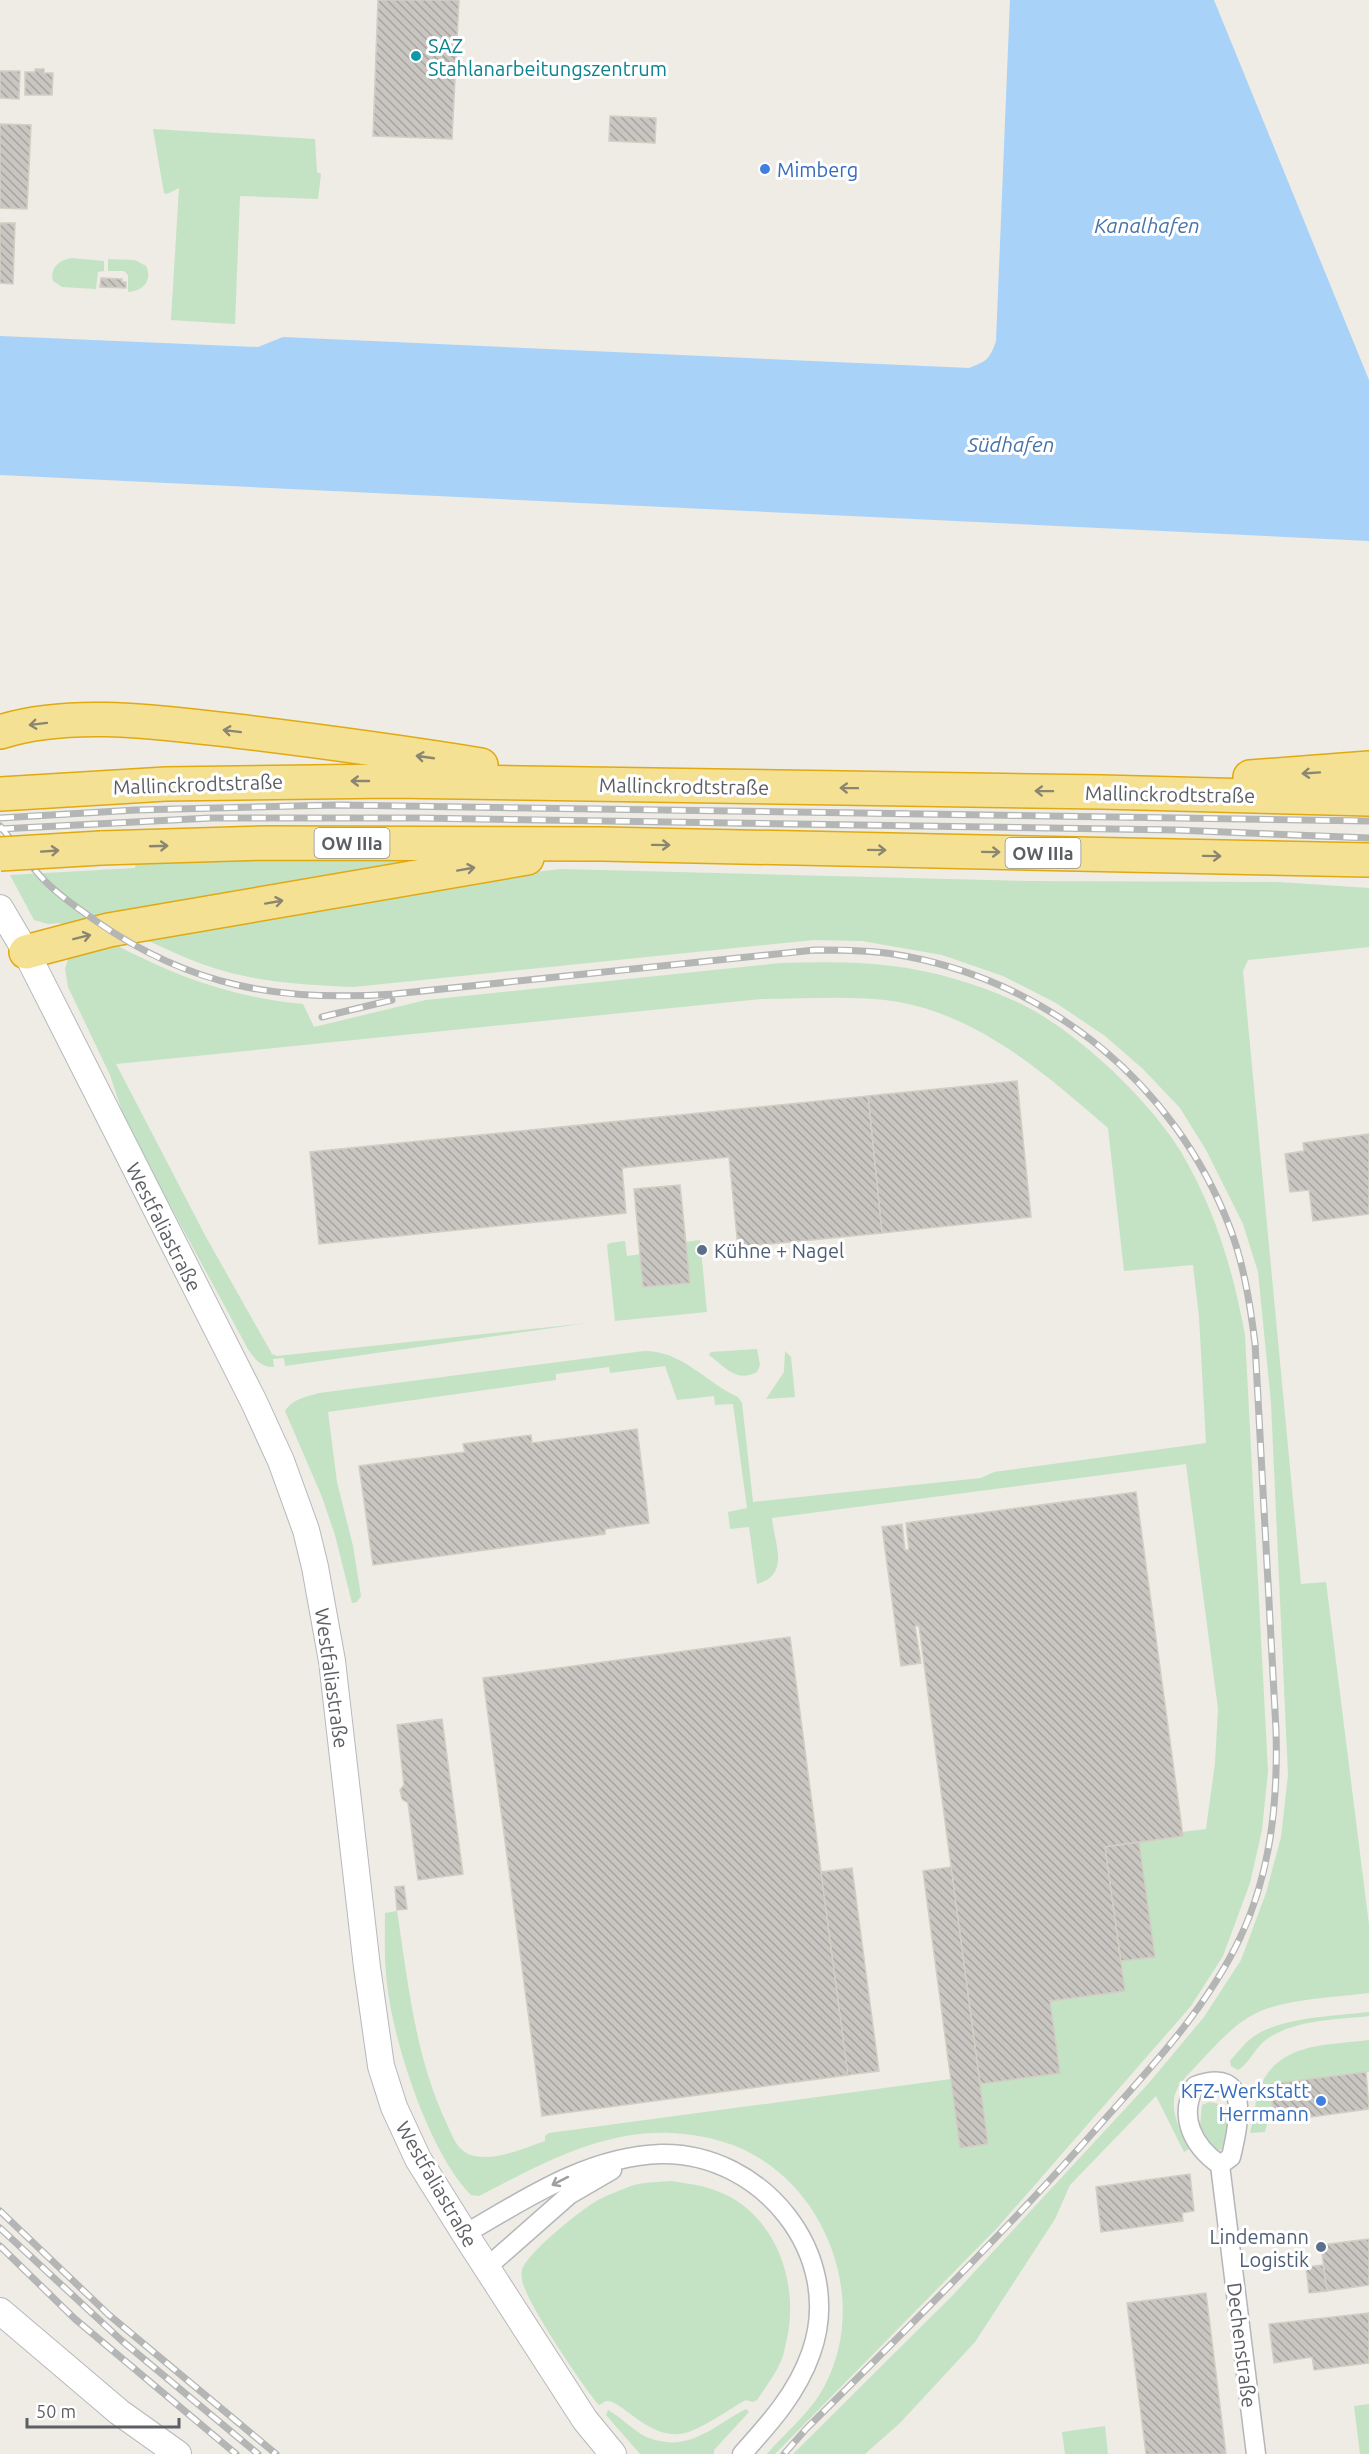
<svg xmlns="http://www.w3.org/2000/svg" width="1369" height="2454" viewBox="0 0 1369 2454" font-family="Ubuntu,sans-serif">
	<style>
		.green { fill: #c3e3c4 }
		.water { fill: #a9d2f8 }
		.building { fill: url(#building-back-hatch); stroke: #d2cec3; stroke-width: 1.5 }
		.lines { fill: none; stroke-linecap: round; stroke-linejoin: round }
		.street-casing { stroke: #b5b6ba; stroke-width: 21 }
		.secondary-casing { stroke: #b6b8bd; stroke-width: 28 }
		.highway-casing { stroke: #e0a911; stroke-width: 36 }
		.street { stroke: #fff; stroke-width: 18 }
		.secondary { stroke: #fff; stroke-width: 26 }
		.highway { stroke: #f5e194; stroke-width: 33 }
		.rail-casing { stroke: #b4b5b5; stroke-width: 7 }
		.rail { stroke: #fff; stroke-width: 4.5; stroke-dasharray: 14; stroke-linecap: butt }
		.highway-bridge-casing { stroke: #e0a911; stroke-width: 36; stroke-linecap: butt }
		.highway-bridge { stroke: #f5e194; stroke-width: 33 }
		.oneway { stroke: #8a8672 }
		.oneway2 { stroke: #9d9fa2 }
		.culture-dot { fill: #0f9aa8; stroke: #fff; stroke-width: 2 }
		.shop-dot { fill: #3f7fe0; stroke: #fff; stroke-width: 2 }
		.service-dot { fill: #5c6f8a; stroke: #fff; stroke-width: 2 }
		.labels { text-anchor: middle; dominant-baseline: central; stroke-width: 6; stroke-linejoin: round; paint-order: stroke }
		.shield { fill: #fff; stroke: #8d8f92; stroke-width: 1.5 }
		.shield-label { font-size: 18px; font-weight: bold; fill: #5c5f64 }
		.culture-label { font-size: 20px; fill: #0d838f; stroke: #fff; text-anchor: start }
		.shop-label { font-size: 20px; fill: #366cbe; stroke: #fff; text-anchor: start }
		.street-label { font-size: 20px; fill: #5c5f64; stroke: #fff }
		.service-label { font-size: 20px; fill: #4e5e75; stroke: #fff; text-anchor: start }
		.water-label { font-size: 21px; font-style: italic; fill: #4873a9; stroke: #fff }
	</style>
	<defs>
		<pattern id="building-back-hatch" width="6" height="6" patternUnits="userSpaceOnUse" patternTransform="scale(1.5)"><rect width="6" height="6" fill="#c9c6c2"/><path d="M-1 5l2 2M0 0l6 6M5-1l2 2" fill="none" stroke="#a6a4a1"/></pattern>
	</defs>
	<rect width="100%" height="100%" fill="#eeece4"/>
	<!-- green -->
	<g class="green">
		<polygon points="153,129 315,139 317,172 321,174 318,199 240,196 235,324 171,320 179,188 167,194 164,193"/>
		<path d="M72,258l32,3v10l-6,1 -2,17 -34,-2 -9,-6c-3,-13 6,-21 19,-23z"/>
		<path d="M108,259l27,1 11,6c7,15 -3,25 -18,26v-17l-4,-4h-16z"/>
		<polygon points="461,858 63,930 60,923 48,924 34,920 10,875 135,868 136,862"/>
		<path d="M561,869l468,12 249,1 91,6v59l-121,13 -5,11 58,613 25,-2 43,343v68c-32,4 -80,6 -108,18 -25,10 -45,34 -63,53 -10,11 -23,21 -24,37 -2,16 9,34 15,48l-5,3 -28,-56 -86,89 -15,34 -80,123 -75,81 -35,31h-72l160,-159 195,-211 56,-67 37,-57 25,-67 15,-56 7,-62 -17,-372 -13,-131 -15,-48 -37,-74 -26,-42 -37,-39 -38,-33 -49,-33 -53,-27 -61,-21 -80,-14 -48,-1 -461,47c-43,-2 -87,-4 -129,-16 -29,-8 -56,-21 -82,-33l347,-61z"/>
		<path d="M112,943c65,34 119,54 191,61l11,23 112,-27 354,-37c38,-1 75,-2 113,3 41,5 84,18 122,35 58,26 133,97 166,151 34,57 52,118 64,183l23,436 -6,59 -12,53 -27,73 -32,50 -193,221 -223,227h-8c19,-22 45,-43 58,-69 42,-80 6,-187 -71,-230 -24,-14 -55,-21 -83,-22 -71,-3 -131,32 -192,63l-8,-1c-43,-43 -81,-161 -85,-222 -2,-20 -1,-40 -1,-60l12,-2c11,71 18,145 49,211 6,13 11,30 28,34 23,5 50,-8 71,-15v-5l4,-3 402,-54 9,68 28,-3 -8,-60 80,-11 -10,-72 75,-10 -4,-30 34,-4 -16,-115 43,-6v-4l24,-3 9,-66 3,-54 -32,-245 -414,54c2,25 19,57 -15,66l-8,-57 -19,2 -2,-17 19,-4 -14,-104 -18,1 -1,-9 -37,4 -12,-34 -55,7 -1,-6 -53,7v6l-228,32 9,70 16,64 8,50 -4,6 -5,1 -17,-68 -13,-38 -37,-86c7,-12 21,-14 34,-18l325,-42c39,0 61,31 94,46l4,6 11,99 228,-24 13,-6 212,-29 -7,-126 -6,-52 -69,6 -16,-143c-61,-53 -127,-111 -209,-126 -45,-7 -93,-3 -138,-3l-645,65 90,173 66,117 5,2 311,-33 -303,43 -1,-8 -11,1 1,8c-13,0 -17,-6 -25,-16l-122,-225 -17,-51 -42,-88 -3,-18 4,-13z"/>
		<path d="M700,1240l7,72 -92,9 -8,-76 3,-2 15,-2 2,15c25,-2 47,-14 73,-16z"/>
		<path d="M757,1349l3,16 -3,7c-21,11 -32,-5 -48,-17l2,-3z"/>
		<polygon points="785,1351 791,1357 795,1397 766,1399 784,1372"/>
		<path d="M1369,2012v4c-33,4 -73,3 -102,23 -12,8 -17,24 -29,31l-7,-4 -1,-5c8,-9 16,-20 26,-26 28,-18 80,-19 113,-23z"/>
		<path d="M1369,2040v32l-99,12 5,38 -8,2 -2,8 -15,1c4,-15 5,-35 12,-50 19,-41 69,-38 107,-43z"/>
		<path d="M1209,2102c30,3 18,27 13,47l-6,4 -16,-27 2,-21z"/>
		<path d="M671,2181c22,3 42,6 61,17 48,28 66,89 55,141 -2,7 -3,16 -6,22 -6,14 -16,27 -24,39l-4,2 -7,-2c-19,10 -47,32 -67,34 -32,3 -58,-34 -72,-33 -3,0 -5,3 -8,4 -15,-17 -76,-107 -77,-126 0,-3 -1,-6 0,-9 4,-16 62,-63 78,-71 10,-5 23,-10 34,-14 11,-3 25,-3 37,-4z"/>
		<polygon points="1369,2404 1369,2454 1360,2454 1354,2406"/>
		<path d="M746,2409l3,3 -35,38v4h-74l-34,-39 2,-5c14,8 25,20 38,27 43,17 65,-10 100,-28z"/>
		<polygon points="1105,2426 1108,2454 1065,2454 1062,2432"/>
	</g>
	<!-- water -->
	<path class="water" d="M1010,0h204l155,380v161l-1369,-66v-139l258,11 25,-10 686,31c18,-7 21,-9 27,-27z"/>
	<!-- building -->
	<g class="building">
		<polygon points="378,0 459,0 452,139 373,136"/>
		<polygon points="35,69 44,69 44,73 53,73 52,95 25,95 25,72 35,72"/>
		<polygon points="0,71 20,71 19,99 0,98"/>
		<polygon points="610,116 656,118 655,143 609,141"/>
		<polygon points="0,124 31,125 27,209 0,208"/>
		<polygon points="0,223 15,223 13,284 0,283"/>
		<polygon points="101,278 122,279 122,282 126,282 126,288 100,287"/>
		<polygon points="1017,1081 1031,1217 882,1233 868,1096"/>
		<polygon points="868,1096 882,1233 738,1247 729,1157 622,1168 626,1213 319,1244 310,1152"/>
		<polygon points="1369,1134 1369,1214 1313,1221 1309,1190 1290,1192 1285,1154 1304,1151 1303,1143"/>
		<polygon points="680,1185 690,1283 643,1287 634,1189"/>
		<polygon points="637,1429 649,1523 605,1529 605,1534 373,1565 359,1466 465,1452 463,1444 531,1435 532,1443"/>
		<polygon points="1136,1492 1183,1836 1105,1847 1125,1991 1050,2001 1060,2073 980,2084 919,1626 915,1626 921,1663 901,1666 882,1527 902,1524 905,1550 909,1550 906,1523"/>
		<polygon points="790,1637 848,2075 542,2116 483,1678"/>
		<polygon points="442,1719 463,1874 418,1880 408,1803 402,1799 400,1790 404,1785 397,1725"/>
		<polygon points="1139,1842 1155,1957 1121,1961 1105,1847"/>
		<polygon points="951,1867 988,2144 960,2148 923,1871"/>
		<polygon points="852,1868 879,2071 848,2075 821,1872"/>
		<polygon points="404,1886 407,1909 397,1910 395,1887"/>
		<polygon points="1366,2072 1369,2109 1275,2122 1270,2084"/>
		<polygon points="1190,2174 1194,2211 1182,2213 1183,2221 1101,2232 1096,2187"/>
		<polygon points="1369,2239 1369,2285 1327,2291 1321,2245"/>
		<polygon points="1323,2265 1327,2291 1309,2293 1306,2267"/>
		<polygon points="1206,2293 1226,2454 1146,2454 1127,2303"/>
		<polygon points="1369,2313 1369,2363 1314,2370 1312,2357 1274,2363 1269,2324"/>
	</g>
	<g class="lines">
		<!-- street casing -->
		<g class="street-casing">
			<g id="street">
				<path d="M1220,2165l11,-8c8,-34 21,-92 -36,-71 -17,31 -2,60 25,79l36,289"/>
				<path d="M465,2234c60,-35 124,-78 196,-80 101,-2 185,101 150,199 -14,40 -41,70 -69,101"/>
				<polyline points="486,2268 569,2195 612,2170"/>
			</g>
		</g>
		<!-- secondary casing -->
		<g class="secondary-casing">
			<g id="secondary">
				<polyline points="0,908 26,952 254,1402 281,1461 306,1530 315,1567 332,1661 367,1967 381,2066 394,2107 418,2159 465,2234 585,2420 613,2454"/>
				<polyline points="0,2311 119,2412 178,2454"/>
			</g>
		</g>
		<!-- highway casing -->
		<g class="highway-casing">
			<g id="highway">
				<path d="M0,732c72,-23 163,-9 236,-1 82,10 164,21 245,34"/>
				<polyline points="1250,777 1369,768"/>
				<polyline points="0,794 166,784 392,781 1102,792 1369,799"/>
				<polyline points="101,848 266,843 602,844 1369,860"/>
				<polyline points="26,952 109,930 527,858"/>
			</g>
		</g>
		<!-- street -->
		<use href="#street" class="street"/>
		<!-- secondary -->
		<use href="#secondary" class="secondary"/>
		<!-- highway -->
		<use href="#highway" class="highway"/>
		<!-- rail casing -->
		<g class="rail-casing">
			<g id="rail">
				<polyline points="0,818 136,810 338,805 1369,821"/>
				<path d="M0,826c15,18 29,39 46,56 15,15 33,27 50,39 95,66 185,81 298,73l421,-44c26,0 52,0 78,4 153,24 282,129 337,274 14,37 20,76 25,115l21,387c2,71 -5,143 -36,208 -33,69 -84,124 -135,181 -95,108 -197,209 -299,310l-22,25"/>
				<polyline points="0,829 211,818 418,818 1176,830 1369,838"/>
				<polyline points="322,1017 392,1000"/>
				<polyline points="0,2211 109,2315 276,2454"/>
				<polyline points="0,2228 121,2340 258,2454"/>
				<polyline points="0,2246 75,2319 236,2454"/>
			</g>
		</g>
		<!-- rail -->
		<use href="#rail" class="rail"/>
		<!-- highway-bridge casing -->
		<g class="highway-bridge-casing">
			<polyline id="highway-bridge" points="0,854 101,848"/>
		</g>
		<!-- highway-bridge -->
		<use href="#highway-bridge" class="highway-bridge"/>
	</g>
	<!-- one-way arrows -->
	<defs><path id="oneway-shaft" d="M-6 0H5M1.5-3L5.5 0L1.5 3" fill="none" stroke-width="1.6" stroke-linecap="round" stroke-linejoin="round" transform="scale(1.5)"/></defs>
	<g class="oneway">
		<use href="#oneway-shaft" transform="translate(38 724) rotate(173)"/>
		<use href="#oneway-shaft" transform="translate(232 731) rotate(-173)"/>
		<use href="#oneway-shaft" transform="translate(425 757) rotate(-172)"/>
		<use href="#oneway-shaft" transform="translate(1311 773) rotate(176)"/>
		<use href="#oneway-shaft" transform="translate(360 781) rotate(180)"/>
		<use href="#oneway-shaft" transform="translate(849 788) rotate(-179)"/>
		<use href="#oneway-shaft" transform="translate(1044 791) rotate(-179)"/>
		<use href="#oneway-shaft" transform="translate(661 845) rotate(1)"/>
		<use href="#oneway-shaft" transform="translate(159 846) rotate(-2)"/>
		<use href="#oneway-shaft" transform="translate(877 850) rotate(1)"/>
		<use href="#oneway-shaft" transform="translate(50 851) rotate(-4)"/>
		<use href="#oneway-shaft" transform="translate(991 852) rotate(1)"/>
		<use href="#oneway-shaft" transform="translate(1212 856) rotate(1)"/>
		<use href="#oneway-shaft" transform="translate(466 869) rotate(-10)"/>
		<use href="#oneway-shaft" transform="translate(274 902) rotate(-10)"/>
		<use href="#oneway-shaft" transform="translate(82 937) rotate(-14)"/>
	</g>
	<use class="oneway2" href="#oneway-shaft" transform="translate(560 2181) rotate(153)"/>
	<!-- markers -->
	<circle class="culture-dot" cx="416" cy="56" r="6"/>
	<g class="shop-dot">
		<circle cx="765" cy="169" r="6"/>
		<circle cx="1321" cy="2101" r="6"/>
	</g>
	<g class="service-dot">
		<circle cx="702" cy="1250" r="6"/>
		<circle cx="1321" cy="2247" r="6"/>
	</g>
	<g class="labels">
		<!-- shield labels -->
		<g class="shield">
			<rect x="314.5" y="828" width="75" height="30" rx="4.5"/>
			<rect x="1005.5" y="838" width="75" height="30" rx="4.5"/>
		</g>
		<g class="shield-label">
			<text x="352" y="843">OW IIIa</text>
			<text x="1043" y="853">OW IIIa</text>
		</g>
		<!-- culture labels -->
		<g class="culture-label">
			<text x="428" y="45">SAZ<tspan x="428" dy="23">Stahlanarbeitungszentrum</tspan></text>
		</g>
		<!-- shop labels -->
		<g class="shop-label">
			<text x="777" y="169">Mimberg</text>
			<text x="1309" y="2090" text-anchor="end">KFZ-Werkstatt<tspan x="1309" dy="23">Herrmann</tspan></text>
		</g>
		<!-- street labels -->
		<g class="street-label">
			<text transform="translate(198 784) rotate(-2)">Mallinckrodtstraße</text>
			<text transform="translate(684 786) rotate(1)">Mallinckrodtstraße</text>
			<text transform="translate(1170 794) rotate(1)">Mallinckrodtstraße</text>
			<text transform="translate(164 1227) rotate(63)">Westfaliastraße</text>
			<text transform="translate(332 1678) rotate(82)">Westfaliastraße</text>
			<text transform="translate(437 2184) rotate(60)">Westfaliastraße</text>
			<text transform="translate(1242 2345) rotate(83)">Dechenstraße</text>
		</g>
		<!-- service labels -->
		<g class="service-label">
			<text x="714" y="1250">Kühne + Nagel</text>
			<text x="1309" y="2236" text-anchor="end">Lindemann<tspan x="1309" dy="23">Logistik</tspan></text>
		</g>
		<!-- water labels -->
		<g class="water-label">
			<text x="1147" y="225">Kanalhafen</text>
			<text x="1011" y="444">Südhafen</text>
		</g>
	</g>
	<!-- scale -->
	<path d="M27 2418v9h152v-9" fill="none" stroke="#5c5f64" stroke-width="3"/>
	<text x="36" y="2418" font-size="18" fill="#5c5f64" stroke="#ffffff" stroke-width="4.5" paint-order="stroke">50 m</text>
</svg>
